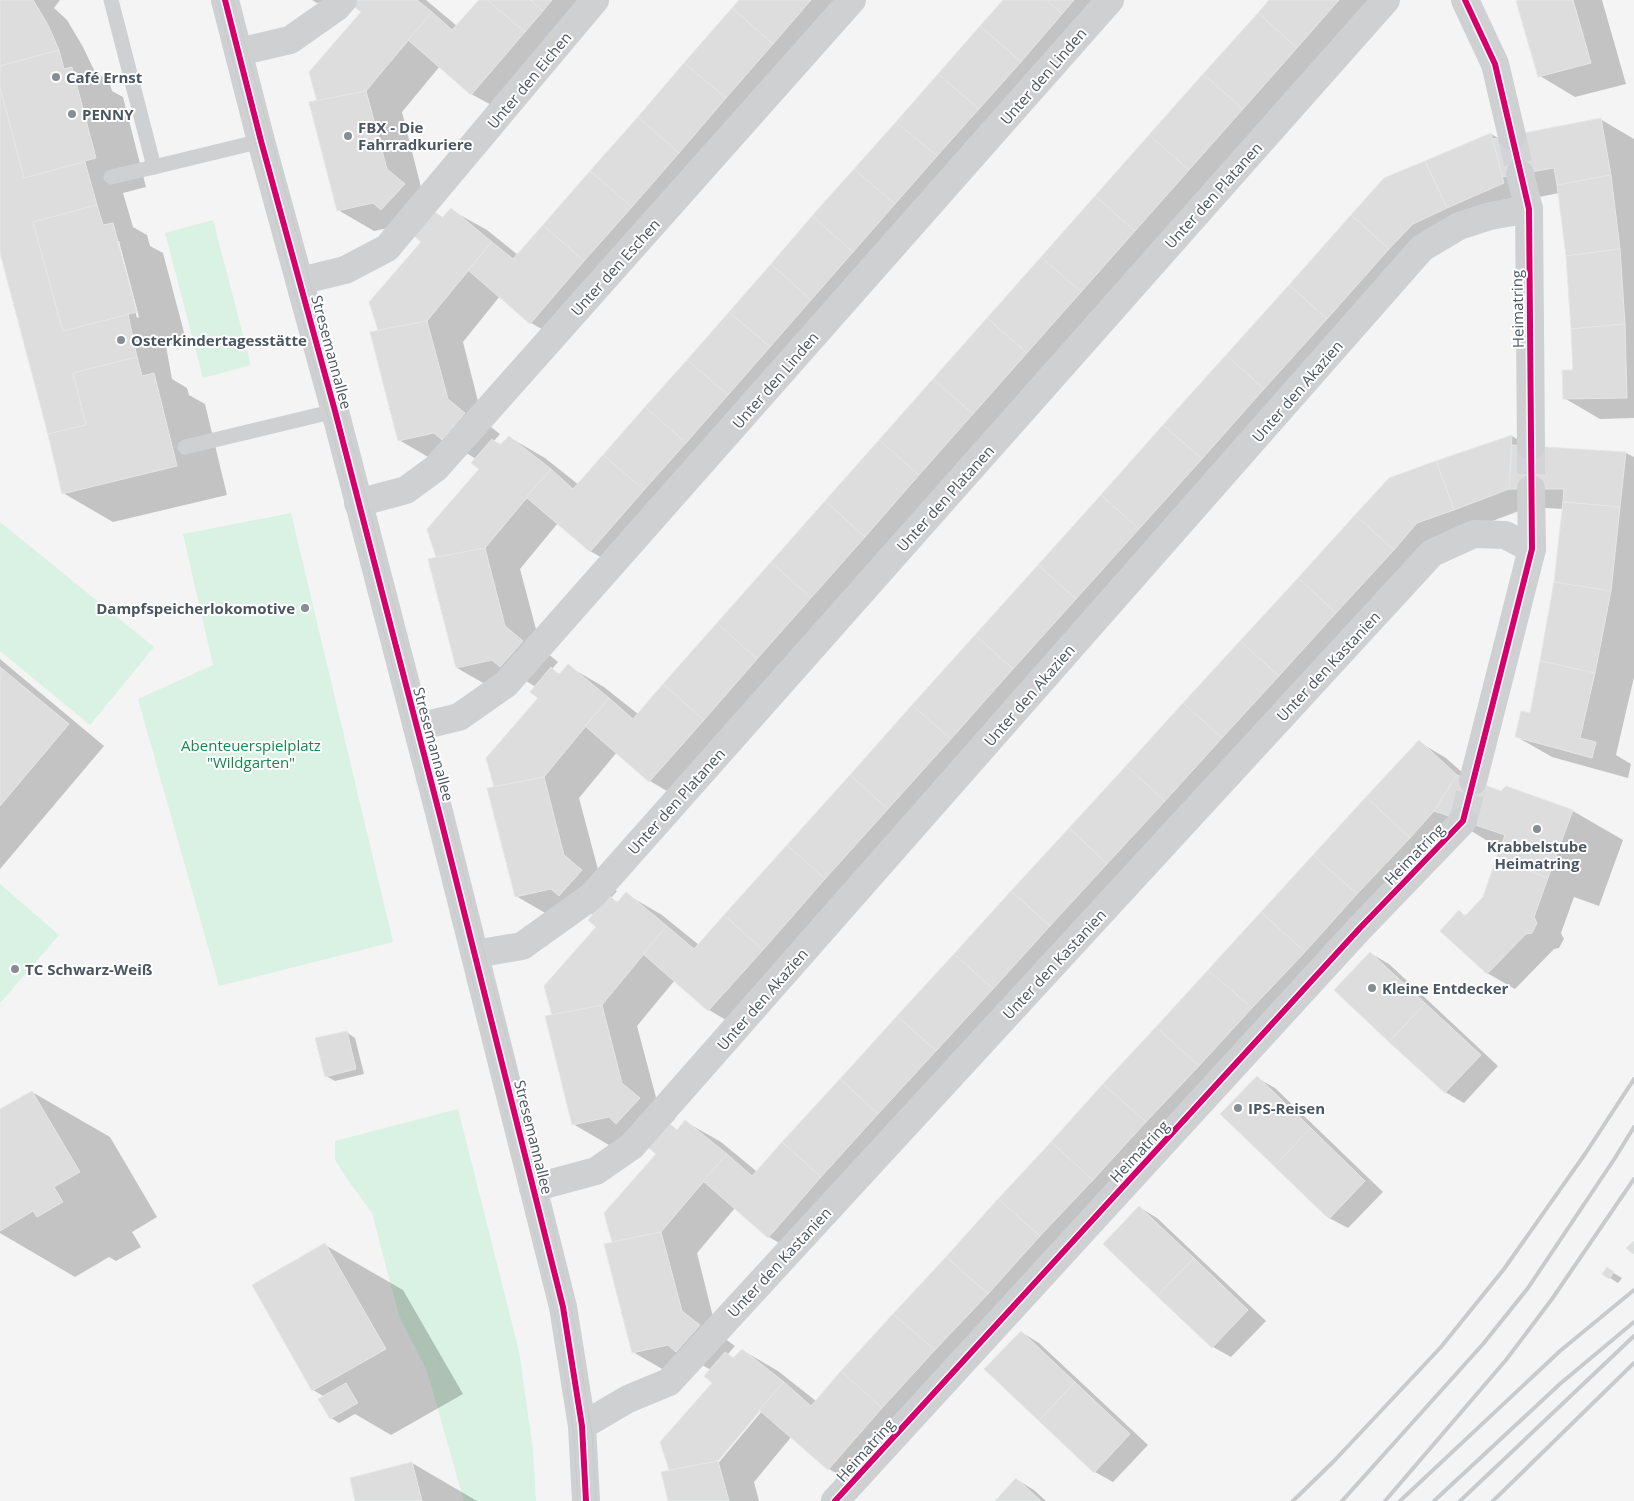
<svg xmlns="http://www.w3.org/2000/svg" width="1634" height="1501" viewBox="0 0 1634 1501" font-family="'Open Sans',sans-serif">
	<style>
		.green { fill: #d9f2e3 }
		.shadow { fill: #0003; fill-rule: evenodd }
		.building { fill: #ddddde; stroke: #e5e6e7 }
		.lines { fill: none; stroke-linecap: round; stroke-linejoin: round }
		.street-tunnel { stroke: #d2d4d7; stroke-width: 28; stroke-dasharray: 28 14; stroke-linecap: butt }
		.lane { stroke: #ced0d2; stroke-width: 15 }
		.street { stroke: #ced0d2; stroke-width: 28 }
		.tram { stroke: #c9cacc; stroke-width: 1 }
		.rail { stroke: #c9cacc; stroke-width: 4 }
		.cycleway-casing { stroke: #fff; stroke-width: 9 }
		.cycleway { stroke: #d6006c; stroke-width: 6 }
		.poi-dot { fill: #868d94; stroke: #fff; stroke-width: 2 }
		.labels { text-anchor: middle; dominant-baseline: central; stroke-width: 4; stroke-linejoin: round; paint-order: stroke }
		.street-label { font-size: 15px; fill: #4a5661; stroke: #fff }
		.poi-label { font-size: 15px; font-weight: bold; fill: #4a5661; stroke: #fff; text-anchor: start }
		.park-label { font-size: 15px; fill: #17864f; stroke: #fff }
	</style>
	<rect width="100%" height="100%" fill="#f4f4f4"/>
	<!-- green -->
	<g class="green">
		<polygon points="213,220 251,365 203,378 165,233"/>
		<polygon points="291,513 393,942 219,986 138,699 213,665 183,534"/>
		<polygon points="0,522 154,647 90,725 0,651"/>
		<polygon points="0,884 59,935 0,1003"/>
		<polygon points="458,1109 519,1351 533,1450 536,1501 464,1501 427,1371 399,1316 372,1213 347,1179 335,1160 335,1141"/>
	</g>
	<!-- shadow -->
	<g class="shadow">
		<path d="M0,0h60l-6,8 13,12 16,27 12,25 14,9 3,10 11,6 23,90 -23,6 10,34 14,8 3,11 13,7 23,87 -20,6 6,33 15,9 2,7 16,9 22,91 -114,27 -50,-29 -63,-245zM117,241h2l20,76 -2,1z"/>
		<polygon points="312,0 328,0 317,3"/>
		<path d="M355,0h71l31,26 22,-26h114l-94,109 -28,-15 -31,-28 -38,46 20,79 11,21 11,6 7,-8 36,20 31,25 222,-255h111l-293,338 -27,-15 -31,-27 -37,46 20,79 17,13 -6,7 8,4 7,-8 36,21 34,27 425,-485h112l-498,567 -28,-16 -32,-28 -38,46 21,79 17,14 -6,7 9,6 7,-9 36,21 34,27 632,-714h111l-704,797 -27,-16 -33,-29 -38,46 21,79 17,14 -6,7 8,5 7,-9 36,21 37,30 792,-811 9,5 100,-20 34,20v279l-34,1 -36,-21 10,-27 -7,-115 -8,-63 -20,4 -99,42 -704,787 -27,-16 -34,-30 -38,46 21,79 17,14 -6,6 9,5 8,-8 35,20 40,33 629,-696 122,-43 20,12 94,5 8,4v220l-18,78 15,9 -3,14 -76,-21 -35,-20 14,-22 24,-133 9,-73 -18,-1 -9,-4 -92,35 -649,714 -27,-16 -34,-29 -38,45 20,80 18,13 -7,8 7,5 7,-9 36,21 38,30 603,-659 27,16 27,24 29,10 71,19 50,29 -24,66 -25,-9 -13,36 3,6 -5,9 -5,1 -39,40 -28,-16 -28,-61 8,4 17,-19 19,-52 -17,-5 -23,-14 -607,659 -27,-16 -37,-33 -38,46 5,19h-89v-30l-8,-29 52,-60 -3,-12 -9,-5 -33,8 -36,-21 -19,-109 -9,-29 52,-60 -8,-7 -40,-2 -36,-21 -19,-108 44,-89 -4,-12 -9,-5 -33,7 -36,-21 -20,-108 44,-90 -4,-11 -10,-6 -34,7 -35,-20 -20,-110 -8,-29 52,-60 -5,-10 -8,-5 -33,7 -36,-21 -20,-109 -8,-29 52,-60 -16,-18 -33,7 -36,-21 -19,-108 43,-90 -4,-10zM760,1409l2,2 -47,56 -2,-2z"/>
		<polygon points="1517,0 1602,0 1626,84 1575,97 1540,76"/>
		<polygon points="0,659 104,746 0,869"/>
		<polygon points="1370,953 1389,964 1498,1066 1464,1103 1445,1092"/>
		<polygon points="346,1032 355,1038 364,1074 335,1081 326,1076"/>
		<polygon points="1257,1078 1275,1088 1383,1192 1348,1228 1329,1218"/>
		<polygon points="32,1092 110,1137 157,1217 132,1232 141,1247 116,1261 109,1257 75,1277 0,1233 0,1112"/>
		<polygon points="1139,1207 1157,1218 1266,1321 1231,1357 1213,1347"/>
		<polygon points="325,1245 403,1290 463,1394 391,1435 355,1414 339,1423 331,1418 325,1397 313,1390"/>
		<polygon points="1607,1269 1622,1278 1618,1283 1610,1278"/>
		<polygon points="1021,1332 1039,1343 1148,1445 1113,1482 1095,1472"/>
		<polygon points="412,1463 477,1501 357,1501"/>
		<polygon points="1016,1479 1034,1490 1046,1501 997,1501"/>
	</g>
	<!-- building -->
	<g class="building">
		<polygon points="0,0 33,0 48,25 59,50 0,66"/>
		<polygon points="357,0 417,0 432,12 366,91 317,101 309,72 361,12 353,6"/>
		<polygon points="479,0 487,0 525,32 471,95 408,40 432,12 452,30"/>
		<polygon points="487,0 530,0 543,11 525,32"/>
		<polygon points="530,0 552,0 543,11"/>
		<polygon points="739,0 811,0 773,44 732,8"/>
		<polygon points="1003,0 1047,0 1062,14 1021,62 980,26"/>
		<polygon points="1047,0 1074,0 1062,14"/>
		<polygon points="1269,0 1339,0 1297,48 1258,13"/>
		<polygon points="1519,0 1573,0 1591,63 1538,77 1516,1"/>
		<polygon points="732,8 773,44 726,98 684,63"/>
		<polygon points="1258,13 1297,48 1243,109 1203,74"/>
		<polygon points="980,26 1021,62 979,109 938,74"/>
		<polygon points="59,50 64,69 72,67 96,158 24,178 0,88 0,66"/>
		<polygon points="684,63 726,98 679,153 638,117"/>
		<polygon points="938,74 979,109 937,156 896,122"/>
		<polygon points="1203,74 1243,109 1189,170 1149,135"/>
		<polygon points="0,88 24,178 85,162 97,205 33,222 63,331 128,314 137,357 73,373 86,425 48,434 0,253"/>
		<polygon points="366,91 387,169 405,184 381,210 373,203 337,211 309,102"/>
		<polygon points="638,117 679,153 632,207 590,171"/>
		<polygon points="1601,118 1611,175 1557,185 1554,168 1502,177 1493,139"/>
		<polygon points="896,122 937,156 895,204 854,169"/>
		<polygon points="1491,133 1504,183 1447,208 1425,161"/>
		<polygon points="1149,135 1189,170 1135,231 1095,196"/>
		<polygon points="1425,161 1447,208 1413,224 1389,249 1351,215 1384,178"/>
		<polygon points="854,169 895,204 853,252 812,216"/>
		<polygon points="590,171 632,207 584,261 543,225"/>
		<polygon points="1611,175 1620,249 1566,256 1557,185"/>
		<polygon points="1095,196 1135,231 1081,292 1041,257"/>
		<polygon points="97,205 103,225 113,223 137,312 63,331 33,222"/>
		<polygon points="451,208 492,242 427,321 378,330 369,302 421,242 413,235 434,211 442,218"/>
		<polygon points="1351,215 1389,249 1327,319 1289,285"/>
		<polygon points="812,216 853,252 811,300 771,264"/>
		<polygon points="543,225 584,261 530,324 468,270 492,242 513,259"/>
		<polygon points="1620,249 1625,324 1571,329 1566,256"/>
		<polygon points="1041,257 1081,292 1027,353 987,318"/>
		<polygon points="771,264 811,300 770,347 729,312"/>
		<polygon points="1289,285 1327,319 1264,389 1226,355"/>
		<polygon points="729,312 770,347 728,395 687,360"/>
		<polygon points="987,318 1027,353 973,414 933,379"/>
		<polygon points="427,321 448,399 465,413 442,440 434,433 398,441 370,332"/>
		<polygon points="1625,324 1627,398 1563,399 1562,370 1573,370 1571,329"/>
		<polygon points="1226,355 1264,389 1202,459 1163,425"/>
		<polygon points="137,357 142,376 154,373 177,466 62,494 48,434 86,425 73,373"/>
		<polygon points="687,360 728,395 686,443 645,407"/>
		<polygon points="933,379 973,414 919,475 879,440"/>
		<polygon points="645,407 686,443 644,490 603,455"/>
		<polygon points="1163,425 1202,459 1139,529 1101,495"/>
		<polygon points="1512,435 1509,489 1454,510 1436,461"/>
		<polygon points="509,436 551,469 485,548 436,557 427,529 479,469 471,463 492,439 500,445"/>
		<polygon points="879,440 919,475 865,537 825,501"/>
		<polygon points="1512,445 1626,452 1620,507 1563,502 1564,489 1509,489"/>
		<polygon points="603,455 644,490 590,552 526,497 551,469 573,489"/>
		<polygon points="1436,461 1454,510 1417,523 1394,550 1355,515 1389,478"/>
		<polygon points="1101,495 1139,529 1076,599 1038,565"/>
		<polygon points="825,501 865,537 811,598 771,562"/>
		<polygon points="1563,502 1620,507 1611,591 1554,582"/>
		<polygon points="1355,515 1394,550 1336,613 1298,578"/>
		<polygon points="485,548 505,626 523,641 500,667 492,660 456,668 428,559"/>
		<polygon points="771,562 811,598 757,659 717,623"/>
		<polygon points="1038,565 1076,599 1013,669 975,635"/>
		<polygon points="1298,578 1336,613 1279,676 1240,641"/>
		<polygon points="1554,582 1611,591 1595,673 1540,661"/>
		<polygon points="717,623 757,659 704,720 663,684"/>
		<polygon points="975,635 1013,669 951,739 912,705"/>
		<polygon points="1240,641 1279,676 1222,738 1183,703"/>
		<polygon points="1540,661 1595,673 1580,738 1596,742 1592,758 1515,737 1521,711 1530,713"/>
		<polygon points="568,664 609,698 544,777 494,787 486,758 538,698 530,692 551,667 559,675"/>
		<polygon points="0,667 69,724 0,806"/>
		<polygon points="663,684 704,720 649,782 585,726 609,698 633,719"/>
		<polygon points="1183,703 1222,738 1165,801 1126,766"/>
		<polygon points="912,705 951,739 888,809 850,775"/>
		<polygon points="1419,740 1457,775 1434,811 1410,838 1366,797"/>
		<polygon points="1126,766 1165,801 1107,864 1069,828"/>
		<polygon points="850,775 888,809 825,879 787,845"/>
		<polygon points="1457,775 1501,791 1506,786 1573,810 1548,878 1496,859 1505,835 1434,811"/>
		<polygon points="544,777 564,855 582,870 559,896 551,889 515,897 487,788"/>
		<polygon points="1366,797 1410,838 1357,894 1313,855"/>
		<polygon points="1069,828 1107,864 1050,926 1011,891"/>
		<polygon points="787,845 825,879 763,950 724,915"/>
		<polygon points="1313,855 1357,894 1305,952 1261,912"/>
		<polygon points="1496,859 1548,878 1534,917 1537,923 1532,933 1526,934 1487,974 1440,931 1459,910 1465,916 1483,897"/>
		<polygon points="1011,891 1050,926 993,989 954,954"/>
		<polygon points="626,892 667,926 602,1005 552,1015 544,986 596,927 588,920 609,895 617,903"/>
		<polygon points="1261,912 1305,952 1252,1008 1208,970"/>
		<polygon points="724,915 763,950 708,1011 643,954 667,926 694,949"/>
		<polygon points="1370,952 1425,1003 1389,1042 1334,990"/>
		<polygon points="954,954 993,989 936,1051 897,1016"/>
		<polygon points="1208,970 1252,1008 1199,1066 1156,1027"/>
		<polygon points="1425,1003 1481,1055 1445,1093 1389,1042"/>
		<polygon points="602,1005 622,1083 640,1098 616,1124 609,1117 572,1125 545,1016"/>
		<polygon points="897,1016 936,1051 878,1114 840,1079"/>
		<polygon points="1156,1027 1199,1066 1146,1122 1103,1084"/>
		<polygon points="347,1031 356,1069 325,1077 315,1038"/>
		<polygon points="1257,1076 1311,1128 1274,1166 1220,1114"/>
		<polygon points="840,1079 878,1114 821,1177 782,1142"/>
		<polygon points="1103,1084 1146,1122 1093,1180 1051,1142"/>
		<polygon points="32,1091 80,1172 54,1187 63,1202 37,1217 33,1211 0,1231 0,1109"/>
		<polygon points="685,1120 727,1154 661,1232 612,1242 604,1213 656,1154 648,1147 669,1123 677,1130"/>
		<polygon points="1311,1128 1365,1181 1329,1219 1274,1166"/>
		<polygon points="782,1142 821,1177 768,1238 703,1181 727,1154 752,1176"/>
		<polygon points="1051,1142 1093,1180 1040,1236 998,1199"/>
		<polygon points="998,1199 1040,1236 988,1294 946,1257"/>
		<polygon points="1139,1206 1194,1258 1157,1296 1103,1244"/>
		<polygon points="661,1232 682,1311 700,1325 676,1352 668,1345 632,1353 604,1244"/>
		<polygon points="1634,1241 1634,1253 1633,1254 1626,1248"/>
		<polygon points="325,1243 386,1349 312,1391 252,1285"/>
		<polygon points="946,1257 988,1294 935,1350 893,1314"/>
		<polygon points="1194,1258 1248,1310 1212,1348 1157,1296"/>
		<polygon points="1607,1267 1614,1272 1609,1279 1602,1274"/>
		<polygon points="893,1314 935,1350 882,1408 841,1371"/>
		<polygon points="1021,1331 1075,1382 1039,1421 984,1369"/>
		<polygon points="742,1349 784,1382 718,1461 669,1470 660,1442 712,1383 704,1376 725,1352 733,1358"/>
		<polygon points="841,1371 882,1408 828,1470 759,1410 784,1382 811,1406"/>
		<polygon points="1075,1382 1130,1434 1094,1473 1039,1421"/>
		<polygon points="346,1383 358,1403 330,1419 318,1399"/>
		<polygon points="718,1461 729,1501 668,1501 661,1472"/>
		<polygon points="412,1462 422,1501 355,1501 350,1478"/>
		<polygon points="1016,1478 1041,1501 995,1501"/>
	</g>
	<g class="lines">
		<!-- street-tunnel -->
		<g class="street-tunnel">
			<polyline points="1512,136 1520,174"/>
			<polyline points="1531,446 1531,489"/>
			<polyline points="1463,821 1473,781"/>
		</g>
		<!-- lane -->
		<g class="lane">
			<polyline points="111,0 154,167 261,141"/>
			<polyline points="111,177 154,167"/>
			<polyline points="185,447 335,411"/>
		</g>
		<!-- street -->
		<g class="street">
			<polyline points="225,0 261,141 335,411 440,816 563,1307 582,1426 586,1501"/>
			<polyline points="1465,0 1495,64 1512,136"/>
			<polyline points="239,52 290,40 337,7 343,0"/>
			<polyline points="1520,174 1529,209 1531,446"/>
			<polyline points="300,281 345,270 387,248 595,0"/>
			<polyline points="358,503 406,490 436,468 852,0"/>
			<polyline points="417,727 459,717 506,684 1110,0"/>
			<polyline points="1473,781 1532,549 1531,489"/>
			<polyline points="475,954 522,946 592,896 1386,0"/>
			<polyline points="533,1188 596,1171 632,1146 1422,248 1459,226 1490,216 1529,209"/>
			<polyline points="582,1426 628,1399 669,1382 1432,553 1474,534 1505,535 1532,549"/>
			<polyline points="835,1501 1359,929 1463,821"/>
		</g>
		<!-- tram -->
		<g class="tram">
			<polyline points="217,0 337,450 432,818 559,1329 574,1436 578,1501"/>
			<polyline points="233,0 309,279 530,1129 574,1322 592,1434 596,1501"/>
		</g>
		<!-- rail -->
		<g class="rail">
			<polyline points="1293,1501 1334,1461 1441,1347 1504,1269 1585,1154 1634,1079"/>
			<polyline points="1342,1501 1483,1344 1528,1288 1615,1158 1634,1127"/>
			<polyline points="1385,1501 1506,1360 1552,1299 1634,1179"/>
			<polyline points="1400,1501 1560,1351 1634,1290"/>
			<polyline points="1434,1501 1561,1383 1634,1322"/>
			<polyline points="1460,1501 1634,1336"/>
			<polyline points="1493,1501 1634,1363"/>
		</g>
		<!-- cycleway casing -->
		<g class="cycleway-casing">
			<g id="cycleway">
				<polyline points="225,0 261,141 335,411 440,816 563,1307 582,1426 586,1501"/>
				<polyline points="835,1501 1359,929 1463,821 1532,549 1529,209 1495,64 1465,0"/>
			</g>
		</g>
		<!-- cycleway -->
		<use href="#cycleway" class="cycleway"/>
	</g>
	<!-- markers -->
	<g class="poi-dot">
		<circle cx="56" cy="77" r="5"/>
		<circle cx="72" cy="114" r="5"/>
		<circle cx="348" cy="136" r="5"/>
		<circle cx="121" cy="340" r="5"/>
		<circle cx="305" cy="608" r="5"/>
		<circle cx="1537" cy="829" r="5"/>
		<circle cx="15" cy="969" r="5"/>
		<circle cx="1372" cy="988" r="5"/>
		<circle cx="1238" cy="1108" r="5"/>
	</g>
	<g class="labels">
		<!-- street labels -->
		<g class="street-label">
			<text transform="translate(1043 76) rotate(-49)">Unter den Linden</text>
			<text transform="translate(529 80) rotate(-50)">Unter den Eichen</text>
			<text transform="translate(1213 195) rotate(-48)">Unter den Platanen</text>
			<text transform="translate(615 267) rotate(-48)">Unter den Eschen</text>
			<text transform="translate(1517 309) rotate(-91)">Heimatring</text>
			<text transform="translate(332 352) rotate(75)">Stresemannallee</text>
			<text transform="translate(775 380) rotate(-49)">Unter den Linden</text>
			<text transform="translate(1297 391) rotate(-49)">Unter den Akazien</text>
			<text transform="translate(945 498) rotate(-48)">Unter den Platanen</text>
			<text transform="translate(1328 666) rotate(-47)">Unter den Kastanien</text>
			<text transform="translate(1029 695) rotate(-49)">Unter den Akazien</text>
			<text transform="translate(434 744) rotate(75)">Stresemannallee</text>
			<text transform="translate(676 801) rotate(-48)">Unter den Platanen</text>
			<text transform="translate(1414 854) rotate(-46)">Heimatring</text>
			<text transform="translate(1054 964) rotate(-47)">Unter den Kastanien</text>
			<text transform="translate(762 999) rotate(-49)">Unter den Akazien</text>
			<text transform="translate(534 1137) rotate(76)">Stresemannallee</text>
			<text transform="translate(1139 1151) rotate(-47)">Heimatring</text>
			<text transform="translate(779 1262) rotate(-47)">Unter den Kastanien</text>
			<text transform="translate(865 1450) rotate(-48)">Heimatring</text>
		</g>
		<!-- poi labels -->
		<g class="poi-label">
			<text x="66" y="77">Café Ernst</text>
			<text x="82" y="114">PENNY</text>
			<text x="358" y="127">FBX - Die<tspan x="358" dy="17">Fahrradkuriere</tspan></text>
			<text x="131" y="340">Osterkindertagesstätte</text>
			<text x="295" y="608" text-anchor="end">Dampfspeicherlokomotive</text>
			<text x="1537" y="846" text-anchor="middle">Krabbelstube<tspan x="1537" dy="17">Heimatring</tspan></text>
			<text x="25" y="969">TC Schwarz-Weiß</text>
			<text x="1382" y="988">Kleine Entdecker</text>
			<text x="1248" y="1108">IPS-Reisen</text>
		</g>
		<!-- park labels -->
		<g class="park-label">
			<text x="251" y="745">Abenteuerspielplatz<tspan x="251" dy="17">"Wildgarten"</tspan></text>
		</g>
	</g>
</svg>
